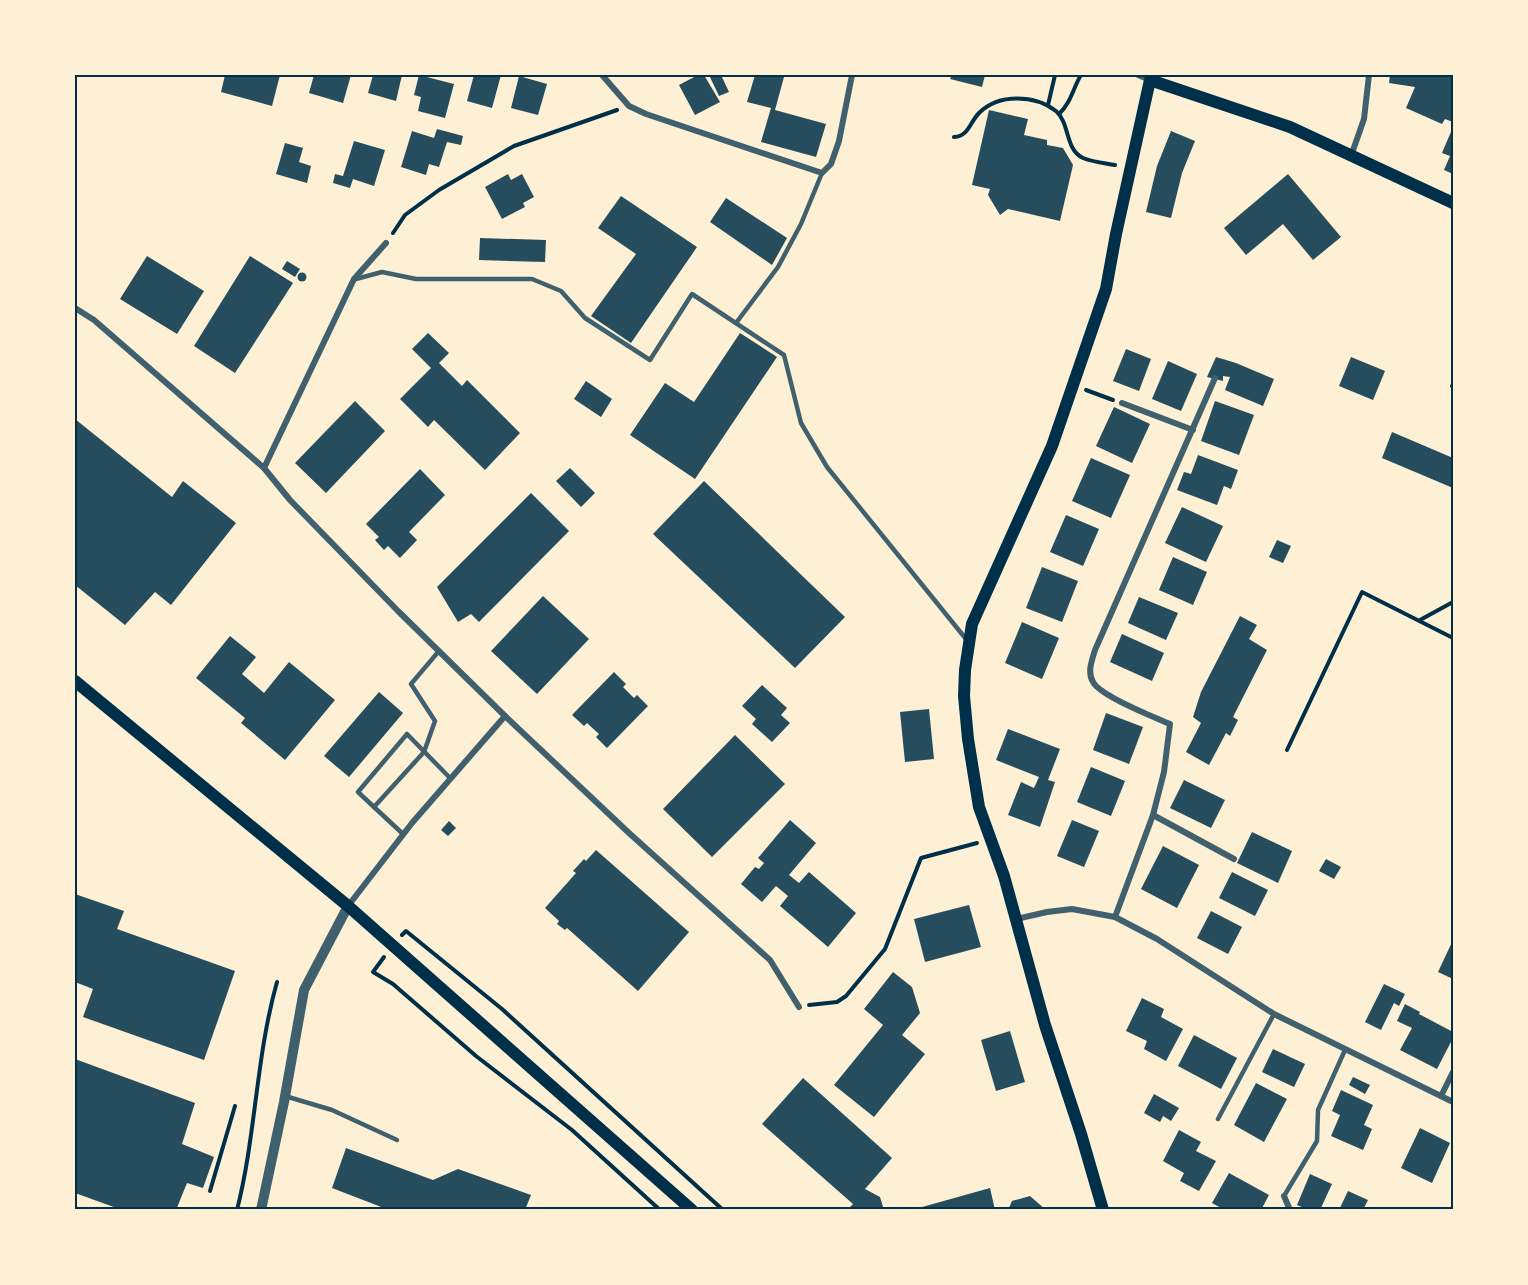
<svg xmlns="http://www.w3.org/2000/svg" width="1528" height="1285" viewBox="0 0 1528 1285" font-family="Literata,serif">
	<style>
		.building { fill: #264d5e }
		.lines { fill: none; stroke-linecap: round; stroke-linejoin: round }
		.path { stroke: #003049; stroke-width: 4 }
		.service { stroke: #3f606c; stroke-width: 4.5 }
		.minor { stroke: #3f606c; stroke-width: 6 }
		.tertiary { stroke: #3f606c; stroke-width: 10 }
		.secondary { stroke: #003049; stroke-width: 12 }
		.neatline { fill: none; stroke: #003049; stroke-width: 2 }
	</style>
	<rect width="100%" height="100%" fill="#fdf0d5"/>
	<!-- building -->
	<g class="building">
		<polygon points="225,75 280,75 272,106 221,92"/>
		<polygon points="314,75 351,75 343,103 309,93"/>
		<polygon points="373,75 402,75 396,101 368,93"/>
		<polygon points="419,75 454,84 445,118 418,111 421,97 414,95"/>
		<polygon points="474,75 501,75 492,108 467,101"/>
		<polygon points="698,75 704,75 720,102 695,115 679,85"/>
		<polygon points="709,75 721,75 729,92 719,96"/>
		<polygon points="755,75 784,77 775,110 826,124 816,157 761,142 771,108 747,102"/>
		<polygon points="952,75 985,75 982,87 950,79"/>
		<polygon points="1390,75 1453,75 1453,122 1445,119 1442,124 1406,108 1415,87 1389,83"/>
		<polygon points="519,76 547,84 538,115 511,108"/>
		<polygon points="989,110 1028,119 1024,135 1047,140 1047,145 1063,148 1073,165 1060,221 1008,209 1000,215 988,195 990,189 972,185"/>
		<polygon points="1453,127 1453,174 1444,170 1450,156 1442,153"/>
		<polygon points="437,129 463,136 461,145 447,142 439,167 429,164 426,175 401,167 412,131 434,138"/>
		<polygon points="1171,131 1195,141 1182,173 1171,218 1146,212 1157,166"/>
		<polygon points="354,141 385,150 374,186 353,179 350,188 333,183 335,174 343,176"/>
		<polygon points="285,143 303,148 299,162 311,166 307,183 276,174"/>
		<polygon points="508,174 511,180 522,174 534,197 523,203 525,207 502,219 485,187"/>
		<polygon points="1288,174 1341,237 1313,260 1283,224 1246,255 1224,228"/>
		<polygon points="621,196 697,247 631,343 591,316 636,254 598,228"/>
		<polygon points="726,198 787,238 772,265 710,222"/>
		<polygon points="480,238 546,240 545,262 479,260"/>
		<polygon points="147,256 204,291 177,334 120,299"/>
		<polygon points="250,256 293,283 235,373 194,346"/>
		<polygon points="287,261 300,269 295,277 282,269"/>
		<circle cx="302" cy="277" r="4.5"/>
		<polygon points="428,333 449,353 439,363 462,386 467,380 520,433 485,470 434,420 428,427 400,399 431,368 412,349"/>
		<polygon points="740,333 777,357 695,479 630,435 665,383 694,402"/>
		<polygon points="1126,349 1151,359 1139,391 1113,381"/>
		<polygon points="1216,357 1236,363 1274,379 1263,406 1225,390 1230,377 1223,376 1223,381 1207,377"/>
		<polygon points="1351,357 1385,371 1373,400 1339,386"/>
		<polygon points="1168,361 1197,374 1181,411 1152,399"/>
		<polygon points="586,381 612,399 601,417 574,399"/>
		<polygon points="355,401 385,431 326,493 295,463"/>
		<polygon points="1215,401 1254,415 1239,455 1201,441"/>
		<polygon points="1114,407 1150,424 1132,463 1096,446"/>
		<polygon points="75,419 172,497 183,481 236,523 171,605 155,592 125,625 75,585"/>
		<polygon points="1392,432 1453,458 1453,488 1382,458"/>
		<polygon points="1198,455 1238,470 1231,489 1224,486 1217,505 1177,490 1184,472 1191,474"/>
		<polygon points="1091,458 1130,475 1111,518 1072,501"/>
		<polygon points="570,468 595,493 581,507 556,481"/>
		<polygon points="420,469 445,495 409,532 417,540 400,558 388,546 384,550 375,540 379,537 366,524"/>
		<polygon points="704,481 845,617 795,668 653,534"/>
		<polygon points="531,493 569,531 479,622 471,614 458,622 437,587"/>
		<polygon points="1182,507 1223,526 1206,562 1165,543"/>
		<polygon points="1066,515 1099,529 1083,566 1050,552"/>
		<polygon points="1277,540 1291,546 1283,563 1269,557"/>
		<polygon points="1173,557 1207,572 1193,605 1159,590"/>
		<polygon points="1042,567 1078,581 1062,622 1026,608"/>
		<polygon points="543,596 589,639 537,694 491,651"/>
		<polygon points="1139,597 1178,613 1166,640 1128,623"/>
		<polygon points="1240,616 1257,625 1249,639 1267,650 1233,717 1238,720 1230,736 1226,733 1209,765 1186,752 1201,723 1193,717 1201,692"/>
		<polygon points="1022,622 1059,638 1042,679 1005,663"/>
		<polygon points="1122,634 1164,653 1152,681 1110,662"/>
		<polygon points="230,636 256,657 242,674 264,693 289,662 335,700 285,760 241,723 245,718 196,678"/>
		<polygon points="614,672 626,684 623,687 634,698 637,695 648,706 607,748 596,737 599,734 587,723 584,726 572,715"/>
		<polygon points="762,685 787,708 781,715 790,723 772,742 752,724 756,719 742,706"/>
		<polygon points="379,692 403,713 349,777 324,756"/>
		<polygon points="929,709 934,759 905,762 900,712"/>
		<polygon points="1106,713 1143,727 1129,764 1093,750"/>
		<polygon points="1008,729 1060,749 1048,780 1055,782 1040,827 1008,815 1021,782 1034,788 1039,777 996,760"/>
		<polygon points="735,735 785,784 712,857 663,809"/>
		<polygon points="1091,767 1125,781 1111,816 1077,802"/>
		<polygon points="1184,780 1225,800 1211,828 1170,808"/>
		<polygon points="790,820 816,843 789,875 799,883 809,872 856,913 828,947 780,906 788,896 776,886 762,902 741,884 755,867 759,869 764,863 758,858"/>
		<polygon points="1072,820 1099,831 1084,867 1057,856"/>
		<polygon points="449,821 456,828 448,836 441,830"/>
		<polygon points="1252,832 1292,851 1278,883 1237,863"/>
		<polygon points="1163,846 1199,865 1177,908 1141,889"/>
		<polygon points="596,850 689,932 638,991 567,928 565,930 557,924 559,921 545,908 576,873 573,871 584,859 586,861"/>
		<polygon points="1326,859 1341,867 1334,879 1319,871"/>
		<polygon points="1232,872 1268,890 1255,916 1219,898"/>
		<polygon points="75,894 124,911 117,929 235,971 204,1060 83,1017 93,989 75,982"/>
		<polygon points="969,905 981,947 925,962 914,919"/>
		<polygon points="1211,911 1242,927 1228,954 1197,938"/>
		<polygon points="1453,940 1453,979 1438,972"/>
		<polygon points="893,972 912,987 920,1013 902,1035 925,1054 874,1117 834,1085 883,1025 864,1009"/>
		<polygon points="1384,984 1405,994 1399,1006 1394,1003 1381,1030 1365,1022"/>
		<polygon points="1142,998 1164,1009 1161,1017 1183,1029 1166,1061 1144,1049 1147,1041 1126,1031"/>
		<polygon points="1405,1004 1420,1012 1419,1014 1453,1032 1453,1038 1437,1069 1400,1050 1412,1028 1397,1021"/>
		<polygon points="1010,1031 1025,1082 996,1091 981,1040"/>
		<polygon points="1194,1035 1237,1058 1221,1089 1178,1066"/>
		<polygon points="1273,1049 1305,1064 1294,1087 1262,1072"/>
		<polygon points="75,1059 195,1103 182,1144 214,1157 203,1188 187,1183 176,1210 122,1210 75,1193"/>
		<polygon points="1353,1077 1370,1085 1365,1094 1349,1085"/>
		<polygon points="803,1078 892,1158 865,1189 880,1197 884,1210 847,1210 853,1204 762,1124"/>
		<polygon points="1256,1083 1287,1099 1264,1142 1234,1125"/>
		<polygon points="1341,1090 1373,1105 1364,1125 1372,1129 1363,1150 1331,1136 1340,1115 1332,1111"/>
		<polygon points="1154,1094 1179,1108 1171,1121 1163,1116 1160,1122 1144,1113"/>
		<polygon points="1420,1128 1450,1143 1432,1183 1401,1168"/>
		<polygon points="1179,1130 1201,1142 1196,1151 1216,1161 1199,1191 1180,1181 1184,1173 1163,1161"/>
		<polygon points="346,1148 433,1180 458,1169 531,1195 525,1210 389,1210 332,1188"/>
		<polygon points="1229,1173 1269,1195 1261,1210 1225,1210 1212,1203"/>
		<polygon points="1310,1174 1332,1184 1320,1210 1309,1210 1297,1205"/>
		<polygon points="990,1188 995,1210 915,1210 915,1209"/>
		<polygon points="1348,1191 1368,1200 1363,1210 1339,1210"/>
		<polygon points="1030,1196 1046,1210 1008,1210 1012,1201"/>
	</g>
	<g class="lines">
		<!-- path -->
		<g class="path">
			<polyline points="1048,105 1055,75"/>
			<path d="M1059,114c12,-11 14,-26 22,-39"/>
			<path d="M954,137c15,-1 16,-15 25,-24 20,-20 56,-18 77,-2 14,12 9,39 27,47 9,4 22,5 32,7"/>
			<polyline points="393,233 405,215 439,190 514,146 617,110"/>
			<polyline points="1452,386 1453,386"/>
			<polyline points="1086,390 1113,400"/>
			<polyline points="1420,620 1453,602"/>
			<polyline points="1287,750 1362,592 1453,638"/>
			<polyline points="402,935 406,931 502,1009 723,1210"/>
			<polyline points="384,957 373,972 393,984 476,1056 572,1130 660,1210"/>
			<polyline points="809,1005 837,1002 846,996 885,949 921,858 977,843"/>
			<polyline points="210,1191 235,1106"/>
			<path d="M237,1210c19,-75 19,-154 40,-228"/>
		</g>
		<!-- service -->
		<g class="service">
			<polyline points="356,279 382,272 416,279 532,279 561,291 585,318 650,360 692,294 784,355 801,423 827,467 966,639"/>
			<polyline points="736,323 778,267 801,224 822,173"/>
			<polyline points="374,807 358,792 407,734 450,778"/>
			<polyline points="403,834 374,807 424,752 435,721 411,684 439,651"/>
			<polyline points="285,1096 332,1110 397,1140"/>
			<polyline points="1218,1119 1274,1014"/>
			<polyline points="1284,1196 1317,1141 1318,1110 1345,1050"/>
		</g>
		<!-- minor -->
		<g class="minor">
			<polyline points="602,75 629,106 646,114 822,173 831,164 839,141 852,75"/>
			<polyline points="1138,75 1150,80"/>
			<polyline points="1351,156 1364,119 1369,75"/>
			<polyline points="75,308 94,320 264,468 290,500 398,611 505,716"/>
			<polyline points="1122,403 1193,430"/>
			<polyline points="264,468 354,279 386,243"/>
			<polyline points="1153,815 1234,859"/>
			<polyline points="348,906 412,823 505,716 629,833 770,960 799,1007"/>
			<path d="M1115,917l38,-102 11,-43 6,-48c-16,-7 -70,-28 -77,-42 -6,-10 -1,-22 2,-32l120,-272"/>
			<polyline points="1016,919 1047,912 1072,909 1115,917 1157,939 1274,1014 1453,1102"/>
			<polyline points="1441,1096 1453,1072"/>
			<polyline points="1284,1196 1290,1210"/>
		</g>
		<!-- tertiary -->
		<polyline class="tertiary" points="261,1210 284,1102 304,990 348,906"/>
		<!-- secondary -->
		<g class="secondary">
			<polyline points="75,681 348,906 692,1210"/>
			<polyline points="1103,1210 1081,1134 1045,1025 1004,876 979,807 968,739 964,696 965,670 972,624 1052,446 1106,289 1116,234 1150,80 1290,127 1453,203"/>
		</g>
	</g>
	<!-- border -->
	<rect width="1528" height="1285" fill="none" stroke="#fdf0d5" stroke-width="153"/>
	<rect x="76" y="76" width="1376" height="1132" class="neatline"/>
</svg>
